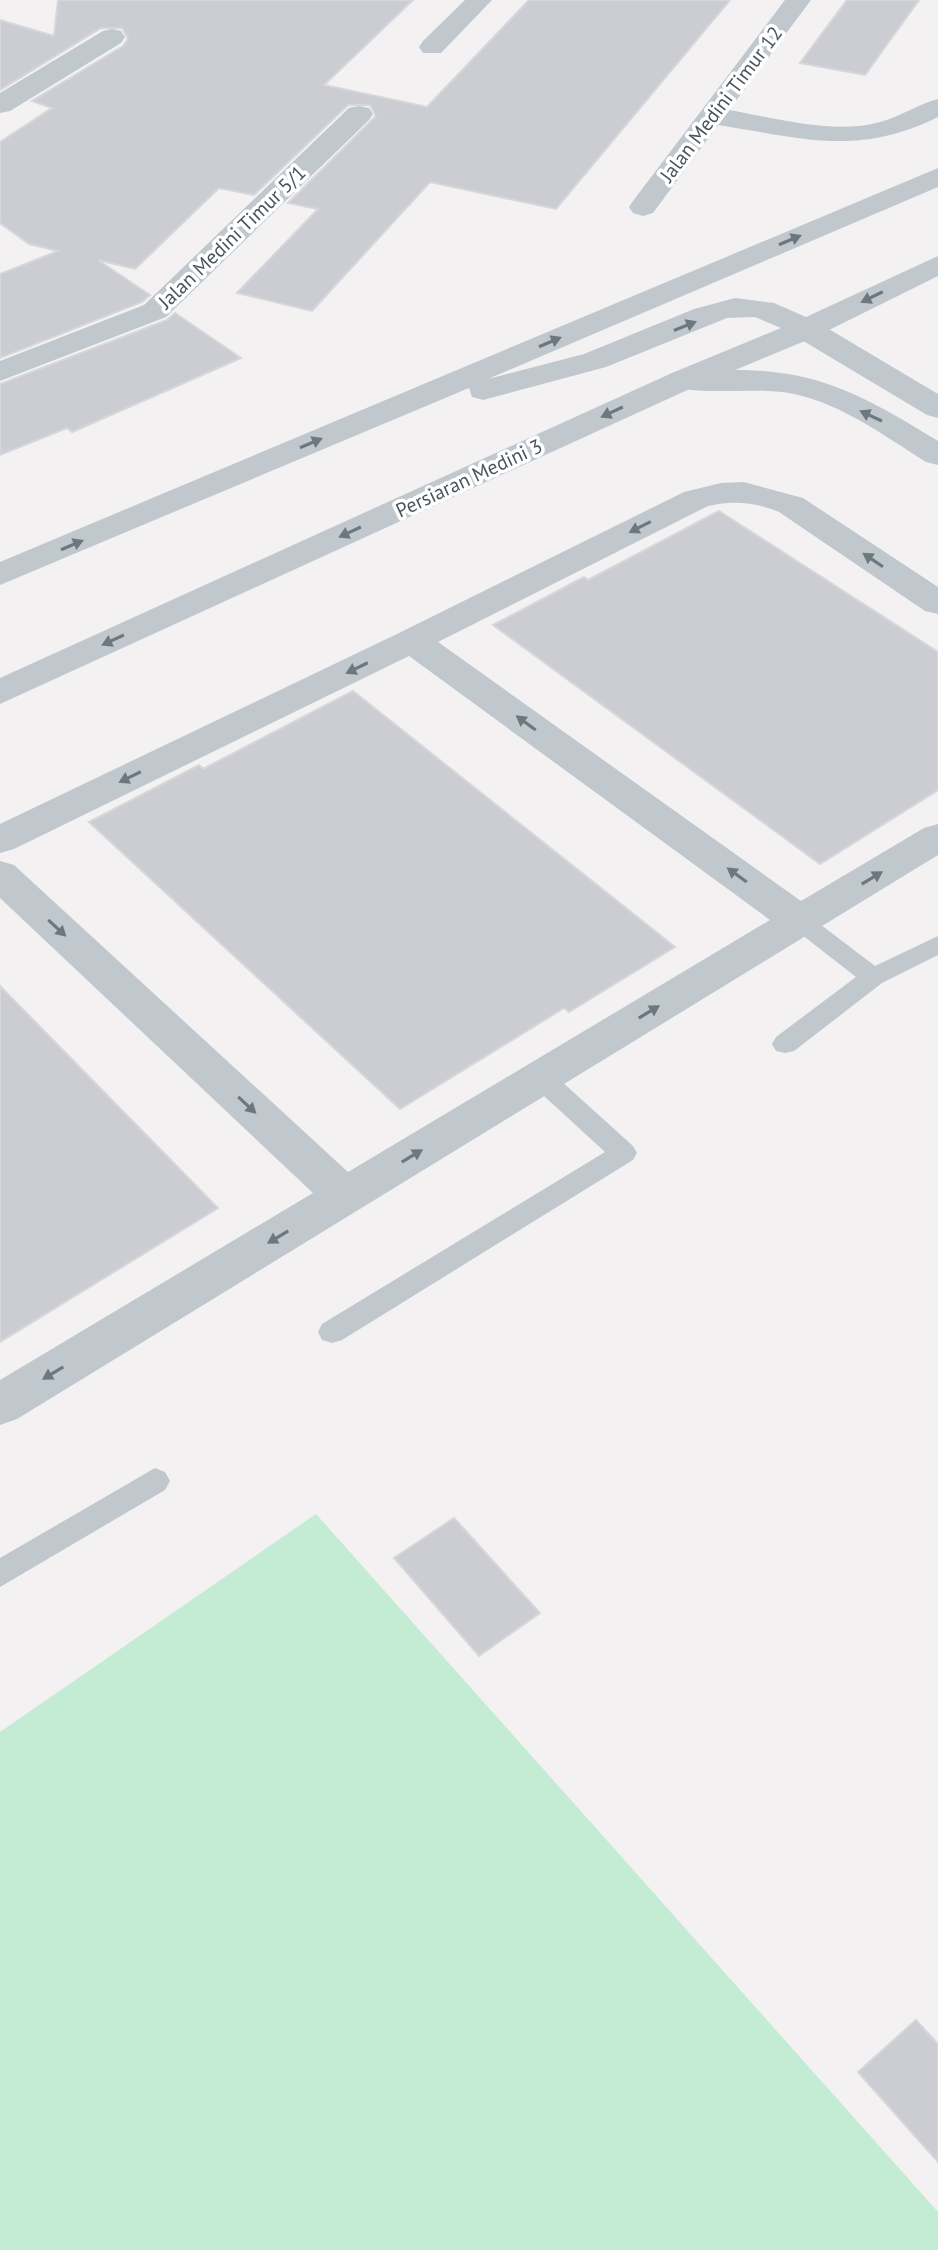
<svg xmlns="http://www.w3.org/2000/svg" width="938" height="2250" viewBox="0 0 938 2250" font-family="'PT Sans',sans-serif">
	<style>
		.green { fill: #c4ebd3 }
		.building { fill: #cbcdd3; stroke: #d5d7db; stroke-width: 2 }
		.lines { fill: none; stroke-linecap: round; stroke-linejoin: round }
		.service { fill: #c0c8ce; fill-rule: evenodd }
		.minor { fill: #c0c8ce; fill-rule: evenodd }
		.tertiary { fill: #c0c8ce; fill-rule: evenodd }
		.oneway { fill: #6d777e }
		.labels { text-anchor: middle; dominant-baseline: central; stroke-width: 7; stroke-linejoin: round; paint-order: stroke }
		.far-street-label { font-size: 20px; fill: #4a545c; stroke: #fff }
	</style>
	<rect width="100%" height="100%" fill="#f3f1f1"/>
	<!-- green -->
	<polygon class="green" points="316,1514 938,2212 938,2250 0,2250 0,1732"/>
	<!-- building -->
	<g class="building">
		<polygon points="58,0 413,0 324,85 427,107 529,0 730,0 556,209 430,182 312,311 237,293 318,209 288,203 376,116 370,105 348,105 254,195 219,188 135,269 98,260 150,295 142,302 0,358 0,274 58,251 29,244 0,223 0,142 52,108 32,101 123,46 128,39 122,28 101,28 0,90 0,20 54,36"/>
		<polygon points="847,0 919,0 865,75 800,63"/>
		<polygon points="175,313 241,358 72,432 67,428 0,455 0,384 167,320"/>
		<polygon points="719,511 938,652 938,790 820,864 493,625 584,577 588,580"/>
		<polygon points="353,691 675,947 569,1012 564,1008 400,1109 89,822 199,765 203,769"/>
		<polygon points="0,986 218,1208 0,1342"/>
		<polygon points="454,1518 540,1613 479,1656 394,1558"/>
		<polygon points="916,2020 938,2044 938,2162 858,2072"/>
	</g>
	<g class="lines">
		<!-- service -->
		<g class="service">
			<polygon points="800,913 808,915 875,966 938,936 938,955 882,983 794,1051 785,1053 776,1051 772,1044 776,1037 856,977 792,927 788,921 792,915"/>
			<polygon points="541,1069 550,1071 633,1146 637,1153 633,1160 342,1340 332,1343 322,1340 318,1332 322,1324 605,1152 532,1085 528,1078 532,1071"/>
			<polygon points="155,1468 165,1472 170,1481 165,1490 0,1587 0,1558"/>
		</g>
		<!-- minor -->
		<g class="minor">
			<polygon points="465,0 492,0 441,53 423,53 419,47 423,41"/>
			<path d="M785,0h26l-82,110c47,8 104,25 151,12 20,-5 38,-18 58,-23v18c-80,40 -136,21 -220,8l-65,88 -10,3 -10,-3 -4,-6 4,-6z"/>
			<polygon points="112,29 121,31 125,37 121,43 10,111 0,113 0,93 103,31"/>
			<polygon points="359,106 369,108 373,114 369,120 166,317 0,381 0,361 144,305 349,108"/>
			<polygon points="806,320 817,322 938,394 938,418 927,415 795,336 791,329 795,322"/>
			<path d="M683,370c38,0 79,-2 116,6 51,11 95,38 139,65v24l-12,-3c-43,-27 -91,-63 -143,-70 -37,-4 -76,3 -111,-5l-5,-7 5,-7z"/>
			<path d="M744,482l59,16 135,89v27l-13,-3 -146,-99c-24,-10 -46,-12 -71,-6l-270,136 363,259 123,-73 14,-4v31l-921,564 -17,6v-45l313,-187 -313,-295v-37l14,4 334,307 422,-252 -361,-264 -395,193 -14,4v-29l399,-191 285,-141 37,-9z"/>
		</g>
		<!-- tertiary -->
		<polygon class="tertiary" points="938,168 938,187 488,379 584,354 694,309 735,298 774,303 806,317 938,256 938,276 817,336 694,387 0,704 0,678 672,373 781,328 755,317 727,318 606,367 483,400 472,397 469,388 0,585 0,562"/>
	</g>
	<!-- one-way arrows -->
	<defs><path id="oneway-solid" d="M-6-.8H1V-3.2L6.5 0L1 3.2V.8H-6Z" transform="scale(2)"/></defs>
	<g class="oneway">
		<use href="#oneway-solid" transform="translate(790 240) rotate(-23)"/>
		<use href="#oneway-solid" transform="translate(872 297) rotate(154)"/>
		<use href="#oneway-solid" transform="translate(685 326) rotate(-22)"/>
		<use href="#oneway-solid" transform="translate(550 342) rotate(-23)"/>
		<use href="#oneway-solid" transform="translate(612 412) rotate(155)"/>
		<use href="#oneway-solid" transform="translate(871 416) rotate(-155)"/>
		<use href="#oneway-solid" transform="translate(311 443) rotate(-23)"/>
		<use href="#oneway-solid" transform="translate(640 527) rotate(153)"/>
		<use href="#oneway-solid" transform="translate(350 532) rotate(155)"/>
		<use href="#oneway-solid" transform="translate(72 545) rotate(-23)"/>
		<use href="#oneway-solid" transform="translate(873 560) rotate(-146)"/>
		<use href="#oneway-solid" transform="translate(113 640) rotate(155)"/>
		<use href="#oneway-solid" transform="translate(357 668) rotate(154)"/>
		<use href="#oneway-solid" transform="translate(526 723) rotate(-144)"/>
		<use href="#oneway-solid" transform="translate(130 777) rotate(154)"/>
		<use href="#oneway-solid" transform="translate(737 875) rotate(-144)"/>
		<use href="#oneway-solid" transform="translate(872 878) rotate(-31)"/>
		<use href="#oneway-solid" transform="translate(57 928) rotate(43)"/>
		<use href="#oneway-solid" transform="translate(649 1012) rotate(-31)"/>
		<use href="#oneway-solid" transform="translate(247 1105) rotate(43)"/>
		<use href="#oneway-solid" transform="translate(412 1156) rotate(-31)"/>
		<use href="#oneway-solid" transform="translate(278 1237) rotate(149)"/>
		<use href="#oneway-solid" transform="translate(53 1373) rotate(149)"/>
	</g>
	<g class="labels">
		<!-- far-street labels -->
		<g class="far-street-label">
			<text transform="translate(721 104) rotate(-53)">Jalan Medini Timur 12</text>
			<text transform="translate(232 237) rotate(-44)">Jalan Medini Timur 5/1</text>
			<text transform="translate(469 478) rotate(-25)">Persiaran Medini 3</text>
		</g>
	</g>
</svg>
